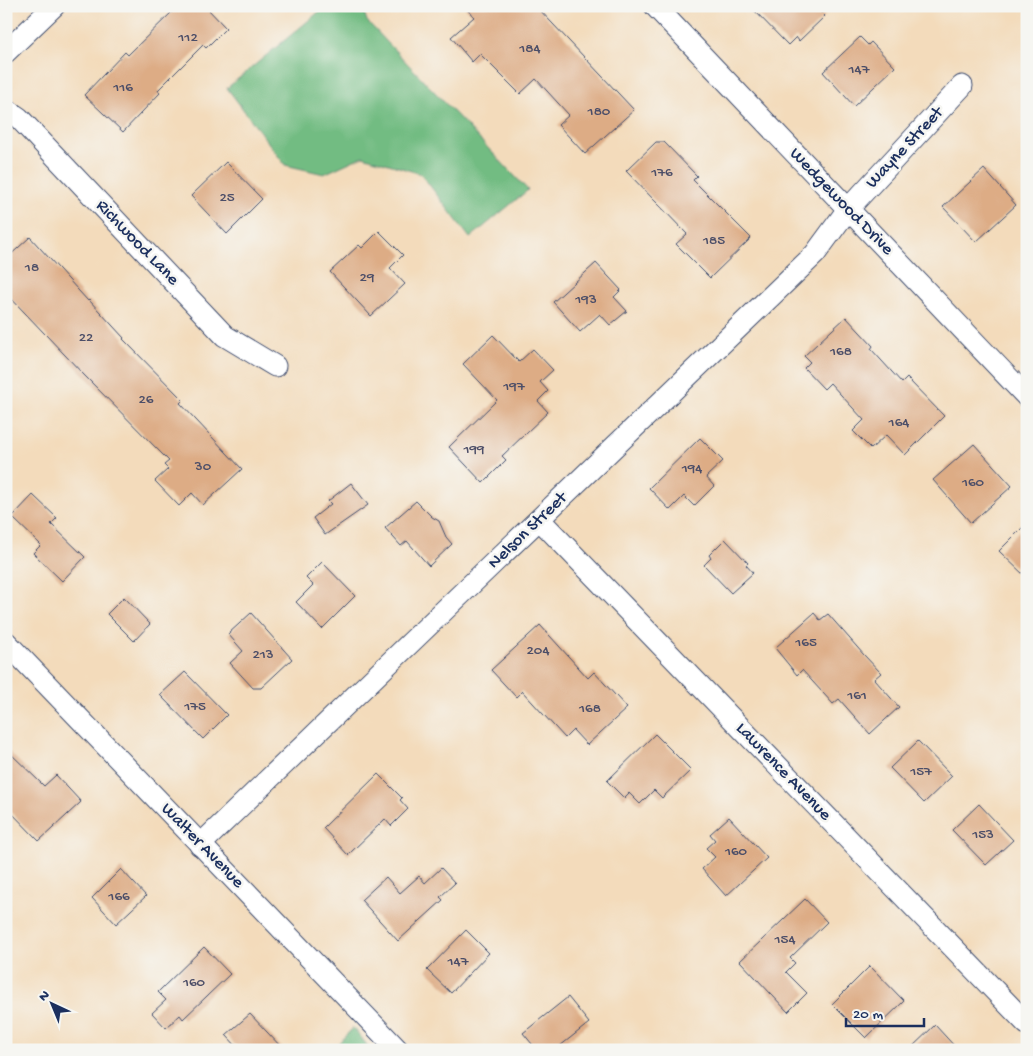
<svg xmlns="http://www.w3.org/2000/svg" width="1033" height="1056" viewBox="0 0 1033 1056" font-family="'Gochi Hand',sans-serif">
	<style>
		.forest { fill: #72bc82; stroke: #467670 }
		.building { fill: #ddac85 }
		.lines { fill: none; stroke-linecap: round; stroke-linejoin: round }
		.street-casing { stroke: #3b496c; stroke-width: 23 }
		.street { stroke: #fff; stroke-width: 21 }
		.labels { text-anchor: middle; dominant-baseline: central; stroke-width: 5; stroke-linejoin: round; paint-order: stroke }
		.number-label { font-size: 15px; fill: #4c4e68 }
		.street-label { font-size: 18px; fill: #1b2f5e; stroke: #f6f6f2 }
	</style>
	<rect width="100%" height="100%" fill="#f6f6f2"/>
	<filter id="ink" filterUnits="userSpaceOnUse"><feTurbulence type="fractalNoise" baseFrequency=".02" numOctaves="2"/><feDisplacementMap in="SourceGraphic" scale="10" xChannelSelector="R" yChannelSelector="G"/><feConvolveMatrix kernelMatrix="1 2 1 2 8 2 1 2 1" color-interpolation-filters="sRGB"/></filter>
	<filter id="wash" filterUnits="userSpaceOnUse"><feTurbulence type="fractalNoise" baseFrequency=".0096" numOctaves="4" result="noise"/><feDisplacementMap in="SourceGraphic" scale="20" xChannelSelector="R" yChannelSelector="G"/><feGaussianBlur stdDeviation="1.12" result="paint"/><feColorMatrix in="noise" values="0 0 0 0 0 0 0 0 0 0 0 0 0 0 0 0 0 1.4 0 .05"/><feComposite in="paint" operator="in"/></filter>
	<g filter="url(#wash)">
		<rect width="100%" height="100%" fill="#f3dbbb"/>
		<!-- forest -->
		<g class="forest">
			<polygon points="326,6 362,6 367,21 528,190 470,238 421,174 363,156 324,174 285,165 227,88"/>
			<polygon points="353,1028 371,1050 332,1050"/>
		</g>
		<g id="blocks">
			<!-- building -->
			<g class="building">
				<polygon points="178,6 205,6 226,28 206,48 203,45 158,90 160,93 123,132 84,95 125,52 128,55"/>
				<polygon points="464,6 536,6 634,110 585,154 558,125 569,115 536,79 520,94 480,54 472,62 451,37 474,17"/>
				<polygon points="750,6 815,6 825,16 799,41 796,37 788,45"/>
				<polygon points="860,37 868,45 871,42 895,67 854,106 823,72"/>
				<polygon points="656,142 664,142 697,176 693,180 751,238 710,278 676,244 687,234 626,171"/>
				<polygon points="226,162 262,199 227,234 191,196"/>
				<polygon points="984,169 1016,205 976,242 943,207"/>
				<polygon points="379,231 403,255 390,268 405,284 371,316 330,272 359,245 362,248"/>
				<polygon points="30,237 88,301 89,300 124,338 123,339 183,400 180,403 242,469 203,505 192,493 179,506 155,481 168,469 164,465 169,461 84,375 6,293 6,259"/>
				<polygon points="596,263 621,290 614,297 627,311 610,325 600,314 580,332 553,302"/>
				<polygon points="846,317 873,346 871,349 902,383 907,378 944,416 905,455 886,435 871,449 853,431 864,420 830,383 824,389 804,368 810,362 804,356"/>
				<polygon points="493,335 519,362 533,349 553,370 540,382 548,391 538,401 548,412 502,456 506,460 483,483 449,447 497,400 463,364"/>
				<polygon points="700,438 723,461 706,477 714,486 694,506 684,496 670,510 649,488"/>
				<polygon points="974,444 1012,486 971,523 933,480"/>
				<polygon points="351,483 368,505 325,535 313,518 331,504 328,501"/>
				<polygon points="33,495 57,518 51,524 85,557 62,581 33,553 41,545 12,517"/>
				<polygon points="416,501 432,517 439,521 446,537 452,544 429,566 407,541 401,546 385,528"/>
				<polygon points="1027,523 1027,578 999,551"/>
				<polygon points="725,539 748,563 746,565 753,573 731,593 704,565 711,558 709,555"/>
				<polygon points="322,562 355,596 322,629 296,602 313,585 306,578"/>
				<polygon points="124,597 150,624 134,641 107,614"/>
				<polygon points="251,613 292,659 261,688 253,688 230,663 243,651 228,634"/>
				<polygon points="814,613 820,620 828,614 864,655 881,673 874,679 899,707 870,734 839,699 833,704 802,670 797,675 775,648"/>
				<polygon points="540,625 588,678 594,672 627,708 587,745 573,730 565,738 522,691 516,697 491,670"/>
				<polygon points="185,672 227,715 203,739 160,695"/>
				<polygon points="655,734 691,770 662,798 654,790 640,804 629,793 624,798 607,781"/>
				<polygon points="918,741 952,776 924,803 890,768"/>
				<polygon points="6,749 44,786 56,775 81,802 39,841 6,807"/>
				<polygon points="378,774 402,798 400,800 408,809 391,826 385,819 348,855 323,828"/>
				<polygon points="979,804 1013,840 986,865 952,830"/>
				<polygon points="729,817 767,858 726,896 702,869 715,857 706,848 715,840 710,834"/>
				<polygon points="441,868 455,883 440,897 443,900 398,941 361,900 386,877 400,893 419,876 425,883"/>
				<polygon points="121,869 146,896 116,924 92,898"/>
				<polygon points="805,899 827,922 790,958 795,963 786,972 807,993 788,1012 740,961"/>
				<polygon points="466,930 489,953 451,993 427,970"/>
				<polygon points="204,947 230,974 183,1019 180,1015 166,1028 152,1013 166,1000 158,992"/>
				<polygon points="870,966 904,1001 866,1038 832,1004"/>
				<polygon points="568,997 589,1023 555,1050 537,1050 523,1033"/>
				<polygon points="250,1014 284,1050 240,1050 226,1035"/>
				<polygon points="935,1025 958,1050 909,1050"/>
			</g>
		</g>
	</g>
	<g filter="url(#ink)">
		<use href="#blocks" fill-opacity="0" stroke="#3b496c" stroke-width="1"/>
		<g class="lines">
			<!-- street casing -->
			<g class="street-casing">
				<g id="street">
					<polyline points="655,6 1027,397"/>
					<polyline points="6,52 54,6"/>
					<polyline points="6,109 19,118 225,336 275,366"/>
					<polyline points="540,520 1027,1024"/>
					<polyline points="6,642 398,1050"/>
					<polyline points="200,845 815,254 848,209 962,86"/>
				</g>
			</g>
			<!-- street -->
			<use href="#street" class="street"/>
		</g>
	</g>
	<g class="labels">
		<!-- number labels -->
		<g class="number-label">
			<text x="188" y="38">112</text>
			<text x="530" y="49">184</text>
			<text x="859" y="70">147</text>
			<text x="123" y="88">116</text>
			<text x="599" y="112">180</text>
			<text x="662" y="173">176</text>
			<text x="227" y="198">25</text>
			<text x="714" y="241">185</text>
			<text x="32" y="268">18</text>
			<text x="367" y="278">29</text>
			<text x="586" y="300">193</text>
			<text x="86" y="338">22</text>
			<text x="841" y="352">168</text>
			<text x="514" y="387">197</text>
			<text x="146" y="400">26</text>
			<text x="899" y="423">164</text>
			<text x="474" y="450">199</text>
			<text x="203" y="467">30</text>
			<text x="692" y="469">194</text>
			<text x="973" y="483">160</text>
			<text x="806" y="643">165</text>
			<text x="538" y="651">204</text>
			<text x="263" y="655">213</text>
			<text x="857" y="696">161</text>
			<text x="195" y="707">175</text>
			<text x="590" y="709">168</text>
			<text x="921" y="772">157</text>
			<text x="983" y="835">153</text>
			<text x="736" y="852">160</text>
			<text x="119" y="897">166</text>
			<text x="785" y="940">154</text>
			<text x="458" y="962">147</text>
			<text x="194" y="983">160</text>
		</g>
		<!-- street labels -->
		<g class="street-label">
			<text transform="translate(905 148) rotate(-47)">Wayne Street</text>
			<text transform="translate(841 202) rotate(46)">Wedgewood Drive</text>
			<text transform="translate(137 243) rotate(46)">Richwood Lane</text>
			<text transform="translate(528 531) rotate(-44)">Nelson Street</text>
			<text transform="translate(783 772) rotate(46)">Lawrence Avenue</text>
			<text transform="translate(202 846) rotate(46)">Walter Avenue</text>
		</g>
	</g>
	<!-- margin -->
	<rect width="1033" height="1056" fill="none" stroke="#f6f6f2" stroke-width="25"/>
	<!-- north arrow -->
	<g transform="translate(52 1004) rotate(316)" stroke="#f6f6f2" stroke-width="4" paint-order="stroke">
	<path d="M0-4L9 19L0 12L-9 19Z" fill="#1b2f5e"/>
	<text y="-8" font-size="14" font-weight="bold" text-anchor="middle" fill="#1b2f5e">N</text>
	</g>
	<!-- scale -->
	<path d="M846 1018v8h78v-8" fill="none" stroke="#1b2f5e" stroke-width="2.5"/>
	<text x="853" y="1018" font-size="15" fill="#1b2f5e" stroke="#f6f6f2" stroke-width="4" paint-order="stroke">20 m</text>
</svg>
